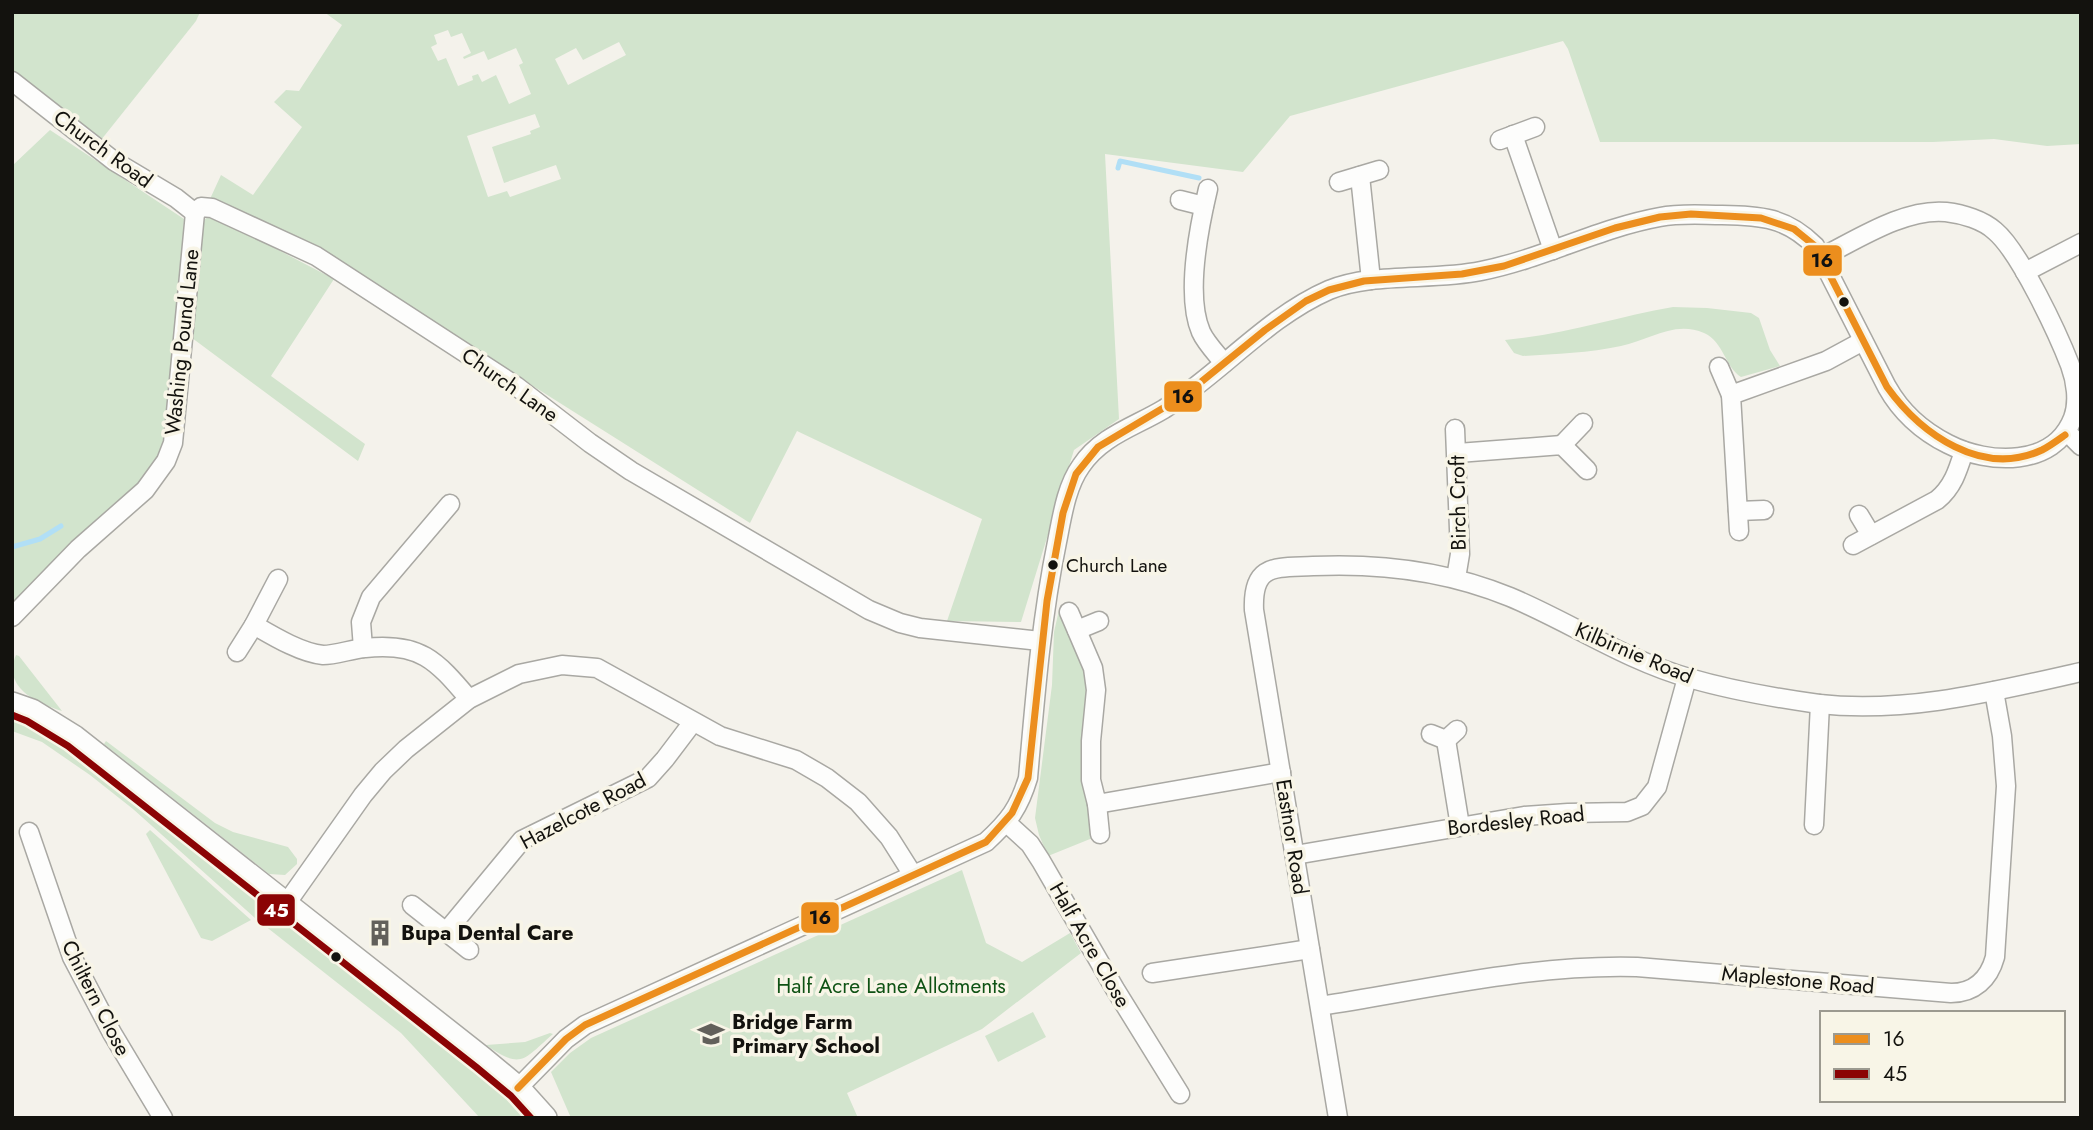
<svg xmlns="http://www.w3.org/2000/svg" width="2093" height="1130" viewBox="0 0 2093 1130" font-family="Jost,sans-serif">
	<style>
		.green { fill: #d2e4cd; fill-rule: evenodd }
		.lines { fill: none; stroke-linecap: round; stroke-linejoin: round }
		.stream { stroke: #b1dff6; stroke-width: 5 }
		.minor-casing { stroke: #a9a8a3; stroke-width: 21 }
		.tertiary-casing { stroke: #a9a8a3; stroke-width: 26 }
		.minor { stroke: #fdfdfc; stroke-width: 18 }
		.tertiary { stroke: #fdfdfc; stroke-width: 23 }
		.bus-1-casing { stroke: #f8f5e7; stroke-width: 12 }
		.bus-2-casing { stroke: #f8f5e7; stroke-width: 12 }
		.bus-1 { stroke: #ec8e1d; stroke-width: 7 }
		.bus-2 { stroke: #8b0304; stroke-width: 7 }
		.bus-dot { fill: #13120e; stroke: #f8f5e7; stroke-width: 2.5 }
		.labels { text-anchor: middle; dominant-baseline: central; stroke-width: 7; stroke-linejoin: round; paint-order: stroke }
		.bus-label { font-size: 19px; fill: #13120e; stroke: #f8f5e7; text-anchor: start }
		.street-label { font-size: 21px; fill: #13120e; stroke: #f8f5e7 }
		.poi-label { font-size: 21px; font-weight: bold; fill: #13120e; stroke: #f8f5e7; text-anchor: start }
		.park-label { font-size: 21px; fill: #0f5214; stroke: #f8f5e7 }
		.line-badge { stroke: #f8f5e7; stroke-width: 2.5 }
		.badge-label { font-size: 19px; text-anchor: middle; font-weight: bold; fill: #fff }
		.pale-badge-label { font-size: 19px; text-anchor: middle; font-weight: bold; fill: #111 }
	</style>
	<rect width="100%" height="100%" fill="#f4f2eb"/>
	<!-- green -->
	<g class="green">
		<polygon points="12,12 200,12 196,21 101,140 12,73"/>
		<path d="M324,12h1757v132l-34,2 -53,-7 -61,3h-333l-32,-93 -5,-8 -273,75 -47,56 -138,-18 14,265 -45,31 -53,172 -74,-1 35,-102 -185,-88 -47,92 -339,-214 -201,-110 11,-24 32,20 49,-68 -28,-25 12,-12 13,1 43,-66zM448,30l3,7 11,-4 9,20 -8,4 1,2 20,-8 4,9 28,-12 7,15 -4,2 12,29 -22,10 -13,-29 -14,7 -4,-8 -6,2 1,4 -15,6 -12,-28 -8,3 -7,-14 6,-3 -3,-9zM619,42l7,13 -58,30 -13,-26 21,-11 7,12zM535,114l5,13 -10,4 1,3 -39,13 12,36 52,-18 5,14 -51,18 -3,-6 -19,6 -21,-61z"/>
		<path d="M50,130l134,89c-3,45 -6,90 -9,135 -4,44 -5,87 -27,126l-136,127v-441z"/>
		<polygon points="211,215 334,279 271,376 365,444 358,461 188,335 198,224"/>
		<path d="M1673,307l34,1 44,5 8,5 11,32 10,16 -39,11c-16,-10 -17,-35 -37,-44 -30,-13 -56,8 -83,13 -32,7 -66,8 -98,10l-9,-3 -9,-13c57,-5 111,-23 168,-33z"/>
		<polygon points="1059,610 1070,630 1089,679 1095,837 1048,856 1039,835 1035,818 1052,685 1054,632"/>
		<path d="M16,655l3,1 43,55c-26,-8 -60,-24 -46,-56z"/>
		<polygon points="12,715 53,732 475,1067 526,1118 480,1118 401,1033 255,918 133,809 90,775 42,742 12,731"/>
		<polygon points="106,741 215,823 233,832 288,847 297,859 297,864 285,875 269,874 104,744"/>
		<polygon points="150,830 251,920 212,941 201,938 146,834"/>
		<polygon points="962,870 986,943 1022,962 1070,933 1081,953 982,1029 847,1093 858,1118 571,1118 551,1072 570,1053 591,1038"/>
		<polygon points="1033,1012 1046,1037 998,1062 985,1036"/>
		<path d="M550,1033l3,1c-30,26 -31,36 -67,11l39,-3z"/>
	</g>
	<g class="lines">
		<!-- stream -->
		<g class="stream">
			<polyline points="1118,168 1120,161 1199,178"/>
			<polyline points="12,547 40,539 61,526"/>
		</g>
		<!-- minor casing -->
		<g class="minor-casing">
			<g id="minor">
				<polyline points="12,81 114,161 176,198 195,213"/>
				<polyline points="1513,135 1553,250"/>
				<polyline points="1500,140 1535,127"/>
				<polyline points="1360,176 1371,280"/>
				<polyline points="1339,182 1379,170"/>
				<path d="M1208,189c-9,38 -23,106 -7,143 5,11 15,21 23,31"/>
				<polyline points="1180,200 1204,206"/>
				<polyline points="195,213 201,207 212,208 316,256 516,386 590,443 631,471 869,610 900,623 920,628 1040,641"/>
				<polyline points="2025,272 2081,243"/>
				<polyline points="1719,367 1731,395"/>
				<polyline points="1455,429 1460,554 1456,578"/>
				<polyline points="2065,435 2071,436 2081,446"/>
				<polyline points="1562,445 1583,423"/>
				<polyline points="1458,453 1562,445 1587,470"/>
				<polyline points="1738,511 1764,510"/>
				<polyline points="1859,515 1871,535"/>
				<polyline points="1739,531 1731,395 1826,361 1863,341"/>
				<path d="M1853,545l84,-45c16,-13 21,-30 27,-49"/>
				<polyline points="1069,612 1093,668 1096,690 1091,741 1091,780 1097,804 1281,772"/>
				<polyline points="12,617 78,549 145,490 166,461 173,443 195,213"/>
				<polyline points="254,625 278,579"/>
				<polyline points="1077,630 1099,621"/>
				<polyline points="363,648 361,622 371,597 450,504"/>
				<path d="M237,652l17,-27c19,11 47,28 69,30 13,0 29,-6 42,-7 55,-6 71,12 104,51"/>
				<polyline points="1431,734 1446,740 1457,730"/>
				<polyline points="1446,740 1460,826"/>
				<polyline points="1097,804 1100,834"/>
				<polyline points="1007,823 1030,844 1041,861 1115,989 1180,1094"/>
				<polyline points="1814,825 1820,704"/>
				<polyline points="29,832 72,957 112,1033 163,1118"/>
				<polyline points="1295,855 1524,816 1568,813 1627,812 1642,806 1657,787 1687,678"/>
				<polyline points="286,904 363,795 383,771 406,749 469,699 519,674 562,665 597,668 720,736 796,760 827,778 858,802 889,837 913,875"/>
				<polyline points="412,905 469,950"/>
				<polyline points="446,932 522,840 648,778 665,759 693,722"/>
				<polyline points="1152,973 1310,949"/>
				<path d="M1320,1006c104,-16 211,-42 317,-39l314,26c23,0 38,-14 44,-36l11,-171 -4,-50 -8,-45"/>
				<path d="M518,1088l48,-49 19,-14 401,-183c23,-21 33,-34 42,-64 7,-80 13,-158 29,-236 5,-25 9,-55 24,-76 20,-30 53,-39 83,-57 57,-36 103,-92 165,-119 43,-18 104,-9 152,-19 61,-12 118,-43 179,-54 20,-4 42,-2 62,-2 40,1 64,2 93,31l72,141c14,25 35,44 61,57 41,21 106,23 125,-26 6,-16 3,-37 -3,-53 -12,-31 -50,-113 -75,-134 -12,-11 -32,-17 -49,-19 -41,-4 -88,27 -124,45"/>
				<path d="M1338,1118l-84,-508c-2,-47 21,-42 59,-44 67,-3 134,5 197,31 60,25 115,63 179,81 41,12 87,20 130,26 87,10 177,-13 262,-32"/>
			</g>
		</g>
		<!-- tertiary casing -->
		<g class="tertiary-casing">
			<polyline id="tertiary" points="12,704 32,711 74,737 483,1059 518,1088 545,1118"/>
		</g>
		<!-- minor -->
		<use href="#minor" class="minor"/>
		<!-- tertiary -->
		<use href="#tertiary" class="tertiary"/>
		<!-- bus-1 casing -->
		<g class="bus-1-casing">
			<path id="bus-1" d="M518,1088l48,-49 19,-14 401,-183 26,-29 16,-35 19,-177 16,-88 13,-39 22,-27 87,-52 80,-65 41,-29 23,-11 35,-9 98,-7 42,-8 111,-38 45,-11 31,-3 70,4 33,11 21,17 72,141c34,47 95,91 155,63 8,-4 16,-10 23,-15"/>
		</g>
		<!-- bus-2 casing -->
		<g class="bus-2-casing">
			<polyline id="bus-2" points="12,715 27,721 68,746 476,1067 511,1096 531,1118"/>
		</g>
		<!-- bus-1 -->
		<use href="#bus-1" class="bus-1"/>
		<!-- bus-2 -->
		<use href="#bus-2" class="bus-2"/>
	</g>
	<!-- icons -->
	<defs>
		<g id="building-bare" transform="scale(2.1)"><path d="M-4-6H4V6H1V3H-1V6H-4ZM-2.5-4.3h1.7v1.8h-1.7ZM.8-4.3h1.7v1.8H.8ZM-2.5-1h1.7V.8h-1.7ZM.8-1h1.7V.8H.8Z" fill="#62605b" stroke="#f8f5e7" stroke-width="2.5" paint-order="stroke"/></g>
		<g id="school-bare" transform="scale(2.1)"><path d="M0-5L7-2L0 1L-7-2ZM-4 1L0 2.5L4 1V4Q0 6-4 4Z" fill="#62605b" stroke="#f8f5e7" stroke-width="2.5" paint-order="stroke"/></g>
	</defs>
	<g fill-rule="evenodd">
		<use href="#building-bare" x="380" y="933"/>
		<use href="#school-bare" x="711" y="1034"/>
	</g>
	<!-- markers -->
	<g class="bus-dot">
		<circle cx="1844" cy="302" r="6"/>
		<circle cx="1053" cy="565" r="6"/>
		<circle cx="336" cy="957" r="6"/>
	</g>
	<g class="labels">
		<!-- bus labels -->
		<g class="bus-label">
			<text x="1066" y="565">Church Lane</text>
		</g>
		<!-- street labels -->
		<g class="street-label">
			<text transform="translate(103 149) rotate(36)">Church Road</text>
			<text transform="translate(182 342) rotate(-84)">Washing Pound Lane</text>
			<text transform="translate(510 385) rotate(35)">Church Lane</text>
			<text transform="translate(1458 503) rotate(-91)">Birch Croft</text>
			<text transform="translate(1634 653) rotate(23)">Kilbirnie Road</text>
			<text transform="translate(583 811) rotate(-28)">Hazelcote Road</text>
			<text transform="translate(1516 821) rotate(-6)">Bordesley Road</text>
			<text transform="translate(1292 837) rotate(81)">Eastnor Road</text>
			<text transform="translate(1090 945) rotate(60)">Half Acre Close</text>
			<text transform="translate(1798 980) rotate(5)">Maplestone Road</text>
			<text transform="translate(96 998) rotate(63)">Chiltern Close</text>
		</g>
		<!-- poi labels -->
		<g class="poi-label">
			<text x="401" y="933">Bupa Dental Care</text>
			<text x="732" y="1022">Bridge Farm<tspan x="732" dy="24">Primary School</tspan></text>
		</g>
		<!-- park labels -->
		<g class="park-label">
			<text x="891" y="986">Half Acre Lane Allotments</text>
		</g>
	</g>
	<g class="line-badge">
		<rect x="1802" y="244" width="41" height="33" rx="7" fill="#ec8e1d"/>
		<rect x="1163" y="380" width="40" height="33" rx="7" fill="#ec8e1d"/>
		<rect x="256" y="893" width="40" height="34" rx="7" fill="#8b0304"/>
		<rect x="800" y="901" width="40" height="33" rx="7" fill="#ec8e1d"/>
	</g>
	<g class="badge-label">
		<text x="276" y="917">45</text>
	</g>
	<g class="pale-badge-label">
		<text x="1822" y="267">16</text>
		<text x="1183" y="403">16</text>
		<text x="820" y="924">16</text>
	</g>
	<!-- border -->
	<rect width="2093" height="1130" fill="none" stroke="#13120e" stroke-width="28"/>
	<!-- legend -->
	<rect x="1820" y="1011" width="245" height="91" fill="#f8f5e7" stroke="#9c9a90" stroke-width="2"/>
	<rect x="1834" y="1034" width="35" height="10" fill="#ec8e1d" stroke="#9c9a90" stroke-width="2"/>
	<text x="1883" y="1046" font-size="21" fill="#13120e">16</text>
	<rect x="1834" y="1069" width="35" height="10" fill="#8b0304" stroke="#9c9a90" stroke-width="2"/>
	<text x="1883" y="1081" font-size="21" fill="#13120e">45</text>
</svg>
